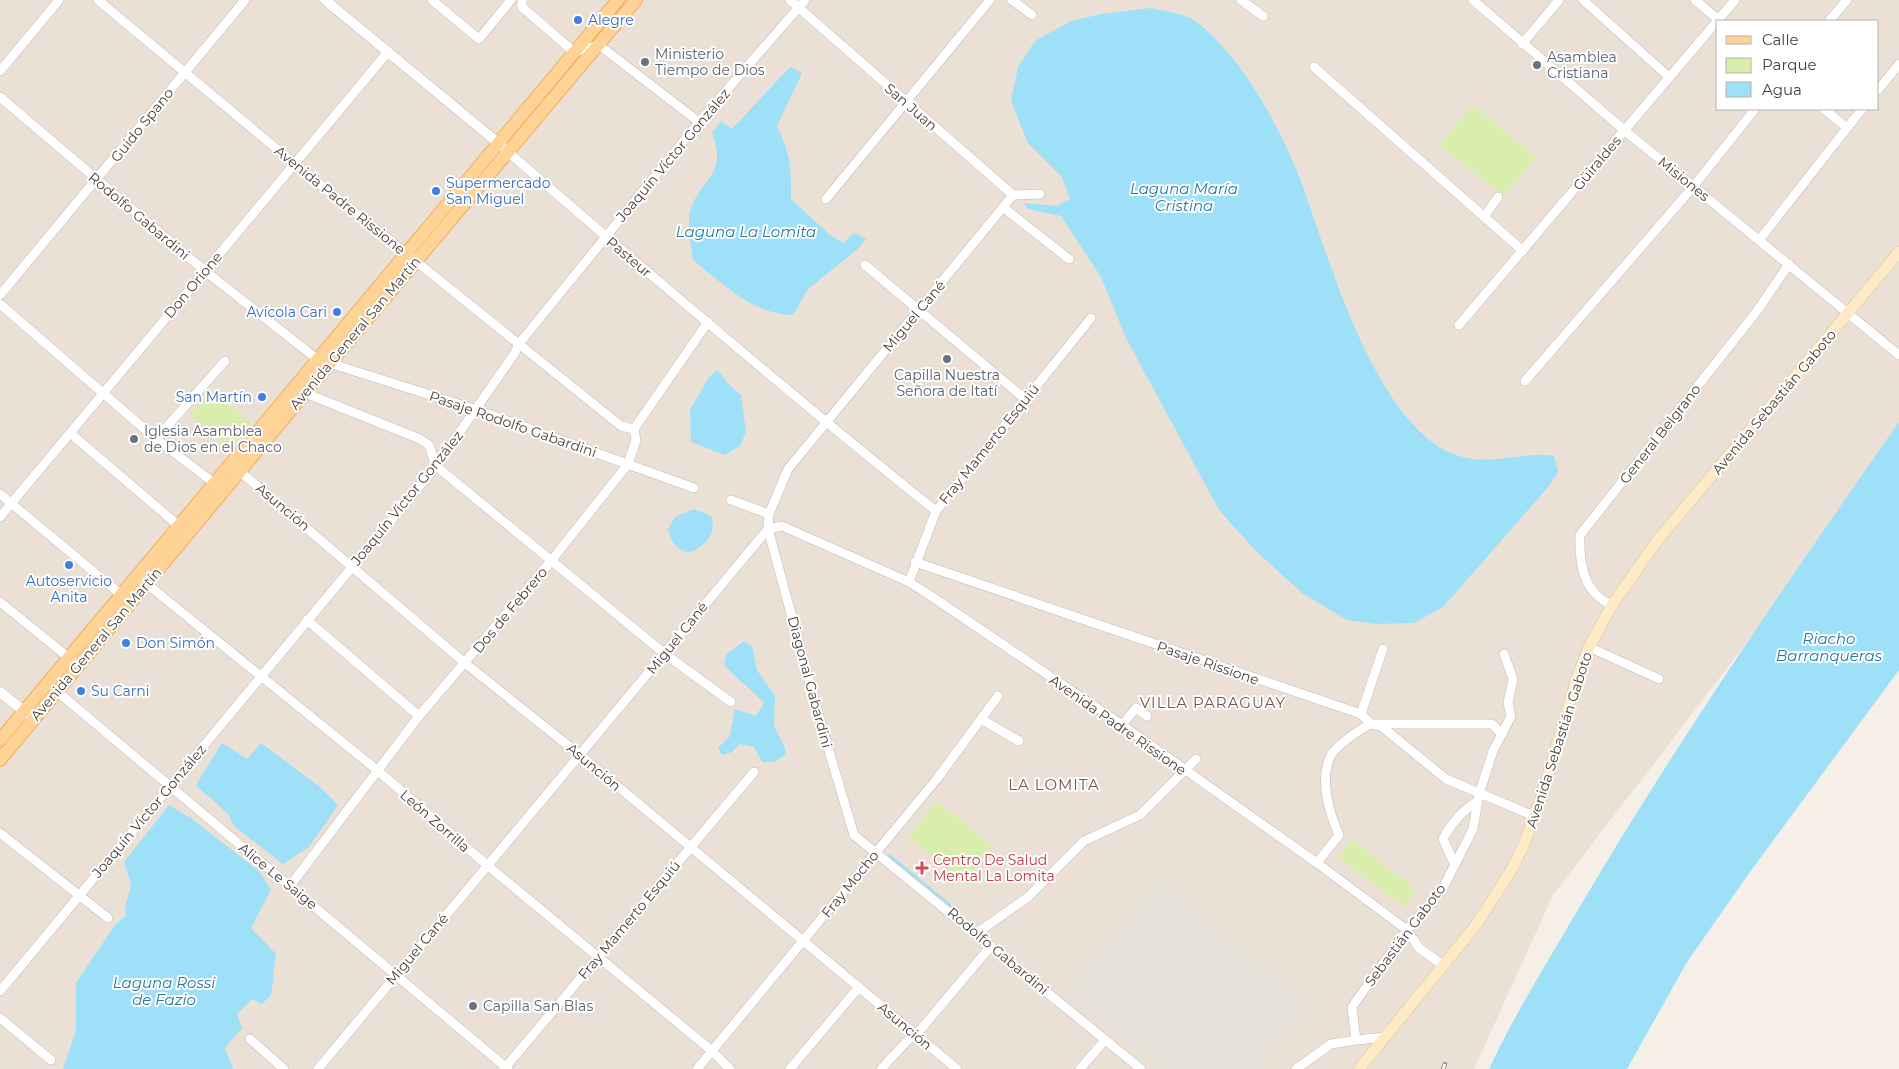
<svg xmlns="http://www.w3.org/2000/svg" width="1899" height="1069" viewBox="0 0 1899 1069" font-family="Montserrat,sans-serif">
	<style>
		.residential { fill: #eae0d5; fill-rule: evenodd }
		.industrial { fill: #e7e1dc }
		.green { fill: #d9edac }
		.water { fill: #9ee0f8 }
		.lines { fill: none; stroke-linecap: round; stroke-linejoin: round }
		.stream { stroke: #9ee0f8; stroke-width: 2.5 }
		.minor-casing { stroke: #c5b8ac; stroke-width: 10 }
		.tertiary-casing { stroke: #c5b8ac; stroke-width: 11 }
		.secondary-casing { stroke: #ddc094; stroke-width: 12 }
		.primary-casing { stroke: #f0ae5b; stroke-width: 14 }
		.minor { stroke: #fff; stroke-width: 9 }
		.tertiary { stroke: #fff; stroke-width: 10 }
		.secondary { stroke: #ffeac7; stroke-width: 11 }
		.primary { stroke: #ffd296; stroke-width: 12 }
		.rail-casing { stroke: #979797; stroke-width: 4.5 }
		.rail { stroke: #fff; stroke-width: 2.5; stroke-dasharray: 8; stroke-linecap: butt }
		.shop-dot { fill: #3f7fe0; stroke: #fff; stroke-width: 2 }
		.worship-dot { fill: #6b7280; stroke: #fff; stroke-width: 2 }
		.health-dot { fill: #e0444e; stroke: #fff; stroke-width: 2 }
		.labels { text-anchor: middle; dominant-baseline: central; stroke-width: 4; stroke-linejoin: round; paint-order: stroke }
		.shop-label { font-size: 14px; fill: #366cbe; stroke: #fff; text-anchor: start }
		.worship-label { font-size: 14px; fill: #5b616d; stroke: #fff; text-anchor: start }
		.street-label { font-size: 14px; fill: #493f35; stroke: #fff }
		.health-label { font-size: 14px; fill: #be3a42; stroke: #fff; text-anchor: start }
		.water-label { font-size: 15px; font-style: italic; fill: #1f7a9e; stroke: #fff }
		.neighbourhood-label { font-size: 15px; letter-spacing: 1px; fill: #6d5b4b; stroke: #fff }
	</style>
	<rect width="100%" height="100%" fill="#f5efe7"/>
	<!-- residential -->
	<path class="residential" d="M0,0h1899v444l-346,451 -79,174h-1474zM1718,21h160v88h-160z"/>
	<!-- industrial -->
	<polygon class="industrial" points="1160,880 1311,1006 1254,1069 1162,1069 1066,990"/>
	<!-- green -->
	<g class="green">
		<polygon points="1472,105 1536,157 1504,196 1440,145"/>
		<polygon points="211,390 251,424 230,449 190,415"/>
		<polygon points="936,801 992,845 964,881 908,837"/>
		<polygon points="1352,840 1415,889 1406,907 1338,858"/>
	</g>
	<!-- water -->
	<g class="water">
		<path d="M1151,8c13,3 30,5 41,11 16,9 43,41 54,57 22,33 40,66 54,103 28,75 75,248 156,276 33,12 65,-4 98,1l4,16 -9,14 -106,121 -29,16 -39,1 -28,-4 -45,-27 -46,-42 -37,-41 -93,-172 -25,-61 -40,-61 -33,-7 -4,-6 33,3 13,-7 -8,-22 -34,-34 -17,-42 7,-34 17,-26 36,-20 30,-7z"/>
		<path d="M790,67l12,6 -25,53c13,27 15,43 14,73l39,36 13,8 11,-10 12,6 -7,9 -51,41 -15,26c-39,0 -71,-32 -100,-55 -2,-15 -7,-37 -2,-52 11,-30 37,-34 21,-75l9,-12 11,8z"/>
		<polygon points="718,370 728,384 741,395 746,432 740,446 725,455 691,442 690,410 709,377"/>
		<path d="M1899,422v248l-149,202 -63,90 -60,107h-138c28,-59 63,-115 96,-171 97,-164 205,-320 314,-476z"/>
		<path d="M694,509l17,7c7,18 -7,31 -23,37 -13,-5 -17,-11 -20,-24l7,-12z"/>
		<polygon points="744,641 752,646 757,670 775,696 774,726 785,748 785,755 774,762 762,762 754,747 740,744 732,752 722,755 718,748 730,736 735,709 756,716 764,703 724,665 726,655"/>
		<polygon points="222,743 247,759 261,743 321,788 338,805 309,847 283,864 234,826 229,815 196,785"/>
		<polygon points="169,805 192,819 259,871 271,890 251,928 276,954 271,995 262,1004 252,999 237,1014 242,1028 225,1048 233,1069 63,1069 76,1030 76,983 115,925 126,915 125,909 131,884 124,862"/>
	</g>
	<g class="lines">
		<!-- stream -->
		<polyline class="stream" points="889,855 950,905"/>
		<!-- minor casing -->
		<g class="minor-casing">
			<g id="minor">
				<polyline points="98,0 296,165 621,426 634,429"/>
				<polyline points="432,0 479,39 511,0"/>
				<polyline points="522,0 522,7 574,52 599,45 699,122"/>
				<polyline points="790,0 1013,195 1040,194"/>
				<polyline points="1012,0 1032,15"/>
				<polyline points="1241,0 1263,16"/>
				<polyline points="1473,0 1624,130 1899,355"/>
				<polyline points="1583,0 1669,77"/>
				<polyline points="1695,0 1720,21"/>
				<polyline points="1829,21 1847,0"/>
				<polyline points="1522,44 1559,0"/>
				<polyline points="1314,67 1523,251"/>
				<polyline points="0,71 59,0"/>
				<polyline points="1878,90 1899,64"/>
				<polyline points="0,97 205,271 317,359 477,410 694,488"/>
				<polyline points="1824,109 1847,128"/>
				<path d="M508,152c141,122 282,242 428,359"/>
				<polyline points="826,199 990,0"/>
				<polyline points="1004,208 1069,259"/>
				<polyline points="1484,217 1498,197"/>
				<polyline points="1760,239 1862,109"/>
				<polyline points="865,265 1025,399"/>
				<polyline points="0,295 245,0"/>
				<polyline points="0,304 156,439 218,486"/>
				<polyline points="1459,325 1735,0"/>
				<polyline points="1525,381 1693,187 1755,109"/>
				<polyline points="300,391 420,439 429,445 436,466 665,654 731,702"/>
				<polyline points="70,433 179,526"/>
				<polyline points="156,439 225,361"/>
				<polyline points="237,469 465,663 580,755 957,1069"/>
				<polyline points="0,494 124,597"/>
				<polyline points="731,500 769,514"/>
				<polyline points="0,517 387,53"/>
				<polyline points="915,562 1361,714 1371,724 1492,724 1502,734"/>
				<polyline points="142,580 377,770 487,865 712,1051 730,1069"/>
				<polyline points="909,582 936,511 1091,318"/>
				<polyline points="0,602 73,661"/>
				<path d="M1612,605c-29,-12 -33,-42 -32,-70l177,-224 32,-47"/>
				<polyline points="307,620 419,716"/>
				<polyline points="1589,647 1659,679"/>
				<polyline points="54,689 508,1069"/>
				<polyline points="1361,714 1383,649"/>
				<polyline points="981,719 1019,741"/>
				<polyline points="1122,725 1136,708 1147,716"/>
				<polyline points="0,833 108,918"/>
				<path d="M1317,863l22,-28c-10,-22 -20,-57 -8,-80 6,-10 29,-26 40,-31l10,2 65,53 88,37"/>
				<path d="M1455,865l-12,-26c8,-15 20,-29 34,-37"/>
				<polyline points="290,886 419,716 551,561 628,464 636,440 634,429 708,322"/>
				<polyline points="977,933 1028,897 1084,841 1140,815 1196,759"/>
				<polyline points="0,991 436,466 515,353 518,345 699,122 805,0"/>
				<polyline points="0,1018 51,1060"/>
				<polyline points="250,1039 284,1069"/>
				<polyline points="1356,1040 1386,1037"/>
				<polyline points="318,1069 768,529 769,514 788,469 1013,195"/>
				<polyline points="504,1069 754,772"/>
				<polyline points="697,1069 936,780 998,696"/>
				<polyline points="790,1069 859,987"/>
				<polyline points="881,1069 908,1040 916,1035 991,946"/>
				<polyline points="1080,1069 1105,1040"/>
				<polyline points="1141,1069 854,835 821,724 768,529 782,526 909,582 925,592 1122,725 1317,863 1407,930 1419,948 1444,966"/>
				<polyline points="1296,1069 1331,1044 1356,1040 1352,1007 1407,930 1443,888 1473,829 1479,794 1493,751 1511,716 1508,703 1513,679 1504,654"/>
			</g>
		</g>
		<!-- tertiary casing -->
		<g class="tertiary-casing">
			<g id="tertiary">
				<polyline points="325,0 503,147"/>
				<polyline points="0,692 29,715"/>
			</g>
		</g>
		<!-- secondary casing -->
		<g class="secondary-casing">
			<polyline id="secondary" points="1359,1069 1476,925 1512,869 1524,844 1541,798 1577,678 1589,647 1612,605 1657,541 1899,252"/>
		</g>
		<!-- primary casing -->
		<g class="primary-casing">
			<g id="primary">
				<polyline points="0,740 618,0"/>
				<polyline points="0,760 304,394 636,0"/>
			</g>
		</g>
		<!-- minor -->
		<use href="#minor" class="minor"/>
		<!-- tertiary -->
		<use href="#tertiary" class="tertiary"/>
		<!-- secondary -->
		<use href="#secondary" class="secondary"/>
		<!-- primary -->
		<use href="#primary" class="primary"/>
		<!-- rail casing -->
		<g class="rail-casing">
			<polyline id="rail" points="1443,1069 1445,1064"/>
		</g>
		<!-- rail -->
		<use href="#rail" class="rail"/>
	</g>
	<!-- markers -->
	<g class="shop-dot">
		<circle cx="578" cy="20" r="5"/>
		<circle cx="436" cy="191" r="5"/>
		<circle cx="337" cy="312" r="5"/>
		<circle cx="262" cy="397" r="5"/>
		<circle cx="69" cy="565" r="5"/>
		<circle cx="126" cy="643" r="5"/>
		<circle cx="81" cy="691" r="5"/>
	</g>
	<g class="worship-dot">
		<circle cx="645" cy="62" r="5"/>
		<circle cx="1537" cy="65" r="5"/>
		<circle cx="947" cy="359" r="5"/>
		<circle cx="134" cy="439" r="5"/>
		<circle cx="473" cy="1006" r="5"/>
	</g>
	<path class="health-dot" d="M919.5 860.5h5v5h5v5h-5v5h-5v-5h-5v-5h5z"/>
	<g class="labels">
		<!-- shop labels -->
		<g class="shop-label">
			<text x="588" y="20">Alegre</text>
			<text x="446" y="183">Supermercado<tspan x="446" dy="16">San Miguel</tspan></text>
			<text x="327" y="312" text-anchor="end">Avícola Cari</text>
			<text x="252" y="397" text-anchor="end">San Martín</text>
			<text x="69" y="581" text-anchor="middle">Autoservicio<tspan x="69" dy="16">Anita</tspan></text>
			<text x="136" y="643">Don Simón</text>
			<text x="91" y="691">Su Carni</text>
		</g>
		<!-- worship labels -->
		<g class="worship-label">
			<text x="655" y="54">Ministerio<tspan x="655" dy="16">Tiempo de Dios</tspan></text>
			<text x="1547" y="57">Asamblea<tspan x="1547" dy="16">Cristiana</tspan></text>
			<text x="947" y="375" text-anchor="middle">Capilla Nuestra<tspan x="947" dy="16">Señora de Itatí</tspan></text>
			<text x="144" y="431">Iglesia Asamblea<tspan x="144" dy="16">de Dios en el Chaco</tspan></text>
			<text x="483" y="1006">Capilla San Blas</text>
		</g>
		<!-- street labels -->
		<g class="street-label">
			<text transform="translate(911 107) rotate(41)">San Juan</text>
			<text transform="translate(142 125) rotate(-51)">Guido Spano</text>
			<text transform="translate(673 155) rotate(-50)">Joaquín Víctor González</text>
			<text transform="translate(1597 163) rotate(-50)">Güiraldes</text>
			<text transform="translate(1684 179) rotate(39)">Misiones</text>
			<text transform="translate(340 200) rotate(39)">Avenida Padre Rissione</text>
			<text transform="translate(139 216) rotate(40)">Rodolfo Gabardini</text>
			<text transform="translate(629 257) rotate(40)">Pasteur</text>
			<text transform="translate(193 285) rotate(-50)">Don Orione</text>
			<text transform="translate(914 316) rotate(-50)">Miguel Cané</text>
			<text transform="translate(355 333) rotate(-50)">Avenida General San Martín</text>
			<text transform="translate(1774 402) rotate(-50)">Avenida Sebastián Gaboto</text>
			<text transform="translate(513 424) rotate(19)">Pasaje Rodolfo Gabardini</text>
			<text transform="translate(1660 434) rotate(-52)">General Belgrano</text>
			<text transform="translate(989 444) rotate(-51)">Fray Mamerto Esquiú</text>
			<text transform="translate(407 498) rotate(-51)">Joaquín Víctor González</text>
			<text transform="translate(283 507) rotate(40)">Asunción</text>
			<text transform="translate(510 610) rotate(-50)">Dos de Febrero</text>
			<text transform="translate(677 638) rotate(-51)">Miguel Cané</text>
			<text transform="translate(96 644) rotate(-50)">Avenida General San Martín</text>
			<text transform="translate(1208 663) rotate(19)">Pasaje Rissione</text>
			<text transform="translate(810 682) rotate(75)">Diagonal Gabardini</text>
			<text transform="translate(1118 725) rotate(35)">Avenida Padre Rissione</text>
			<text transform="translate(1559 740) rotate(-72)">Avenida Sebastián Gaboto</text>
			<text transform="translate(594 767) rotate(40)">Asunción</text>
			<text transform="translate(149 811) rotate(-50)">Joaquín Víctor González</text>
			<text transform="translate(435 821) rotate(41)">León Zorrilla</text>
			<text transform="translate(278 876) rotate(39)">Alice Le Saige</text>
			<text transform="translate(850 884) rotate(-51)">Fray Mocho</text>
			<text transform="translate(629 920) rotate(-50)">Fray Mamerto Esquiú</text>
			<text transform="translate(1405 935) rotate(-53)">Sebastián Gaboto</text>
			<text transform="translate(417 949) rotate(-50)">Miguel Cané</text>
			<text transform="translate(998 951) rotate(40)">Rodolfo Gabardini</text>
			<text transform="translate(905 1026) rotate(40)">Asunción</text>
		</g>
		<!-- health labels -->
		<g class="health-label">
			<text x="933" y="860">Centro De Salud<tspan x="933" dy="16">Mental La Lomita</tspan></text>
		</g>
		<!-- water labels -->
		<g class="water-label">
			<text x="1184" y="188">Laguna María<tspan x="1184" dy="17">Cristina</tspan></text>
			<text x="746" y="231">Laguna La Lomita</text>
			<text x="1829" y="638">Riacho<tspan x="1829" dy="17">Barranqueras</tspan></text>
			<text x="164" y="982">Laguna Rossi<tspan x="164" dy="17">de Fazio</tspan></text>
		</g>
		<!-- neighbourhood labels -->
		<g class="neighbourhood-label">
			<text x="1213" y="702">VILLA PARAGUAY</text>
			<text x="1054" y="784">LA LOMITA</text>
		</g>
	</g>
	<!-- legend -->
	<rect x="1716" y="20" width="162" height="90" fill="#ffffff" stroke="#b6b2ae"/>
	<rect x="1726" y="36" width="25" height="8" fill="#ffd296" stroke="#b6b2ae"/>
	<text x="1762" y="45" font-size="15" fill="#493f35">Calle</text>
	<rect x="1726" y="58" width="25" height="15" fill="#d9edac" stroke="#b6b2ae"/>
	<text x="1762" y="70" font-size="15" fill="#493f35">Parque</text>
	<rect x="1726" y="82" width="25" height="15" fill="#9ee0f8" stroke="#b6b2ae"/>
	<text x="1762" y="95" font-size="15" fill="#493f35">Agua</text>
</svg>
